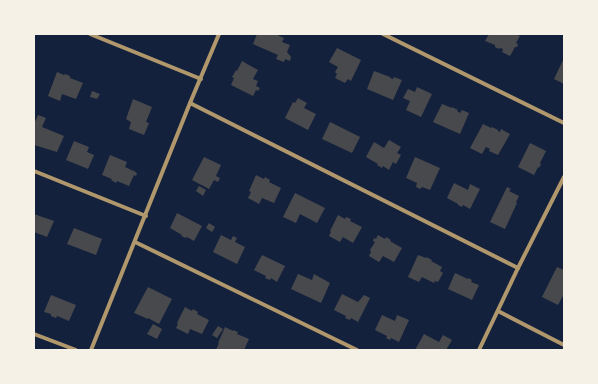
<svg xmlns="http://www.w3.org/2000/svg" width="598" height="384" viewBox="0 0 598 384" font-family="Roboto,sans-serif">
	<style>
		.building { fill: #48494c }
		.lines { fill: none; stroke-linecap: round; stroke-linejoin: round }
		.minor { stroke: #b1986c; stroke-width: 4 }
	</style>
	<rect width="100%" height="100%" fill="#14213d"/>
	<!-- building -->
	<g class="building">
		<polygon points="257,34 275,34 284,38 282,42 290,45 287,52 291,57 290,61 285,59 284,62 276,59 278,55 253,44"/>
		<polygon points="489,34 515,34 520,36 516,43 518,44 517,47 515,47 510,56 502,52 503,49 500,48 499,49 495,47 495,45 485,41"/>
		<polygon points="337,48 361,60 351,81 348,79 345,83 335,78 337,74 335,72 338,67 329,62"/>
		<polygon points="564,58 564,84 554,79"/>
		<polygon points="242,61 258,70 253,79 258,81 256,86 260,88 258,91 256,90 253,96 231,85 234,78 232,77 236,70 237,71"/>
		<polygon points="374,71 390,77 390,78 393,79 394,77 402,80 393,100 367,89"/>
		<polygon points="57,72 64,75 65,74 70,76 70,78 83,83 76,99 62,94 60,101 48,96"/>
		<polygon points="417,87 432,94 421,117 406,110 410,101 403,98 408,89 415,92"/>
		<polygon points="92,91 100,94 97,99 90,97"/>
		<polygon points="298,98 307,103 304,108 316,114 308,130 285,118 293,102 295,103"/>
		<polygon points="133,99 152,107 146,122 149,123 144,135 129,129 131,122 126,119"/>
		<polygon points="442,104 452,108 452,107 458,110 457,111 460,113 462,110 469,113 460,134 433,122"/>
		<polygon points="38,115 46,118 42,127 64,136 57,152 34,145 34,124"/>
		<polygon points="330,122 360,137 352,153 322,139"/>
		<polygon points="483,124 491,128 492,127 498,130 498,131 500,132 501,129 510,134 498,155 489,151 490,149 486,147 482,154 470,148"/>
		<polygon points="389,140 401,147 397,153 401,155 396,164 393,162 389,170 383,166 382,168 377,165 378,164 366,157 374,142 384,148"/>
		<polygon points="74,141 89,147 87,152 94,155 88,169 66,160"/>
		<polygon points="530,143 546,151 540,163 541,164 539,168 538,167 534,175 518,167"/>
		<polygon points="110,155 127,162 125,167 136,172 135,172 137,173 136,176 134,175 129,186 117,181 116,183 111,180 112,179 102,175"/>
		<polygon points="204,157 221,165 216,176 220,178 218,182 214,180 209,189 192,180"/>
		<polygon points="415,157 440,168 430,190 422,187 420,189 416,187 417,183 406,178"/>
		<polygon points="256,175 264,179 265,177 270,180 269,182 281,188 274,203 262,198 259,204 248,198 251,192 249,191"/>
		<polygon points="454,183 468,190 470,184 480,189 470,209 463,205 462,207 458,205 458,204 447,198"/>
		<polygon points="199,186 206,190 203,196 196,191"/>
		<polygon points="507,187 511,189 509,191 519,196 516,202 517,203 505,229 490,222"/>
		<polygon points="295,193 325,208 317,223 300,214 296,223 283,217"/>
		<polygon points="177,213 202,226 194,241 187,237 186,238 181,236 182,235 170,228"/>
		<polygon points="34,214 54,221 47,237 34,232"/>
		<polygon points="338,215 345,219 346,217 351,219 350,221 362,227 353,243 343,237 340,242 329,236 331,232 330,231"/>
		<polygon points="209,223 215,227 212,232 206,228"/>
		<polygon points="74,228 102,239 96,255 67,244"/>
		<polygon points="221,235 231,240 233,236 237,238 235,242 245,247 237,264 213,252"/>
		<polygon points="378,235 385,239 386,237 391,240 390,241 402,248 394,262 383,256 379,262 369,256 371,252 370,250 375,242 373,241 374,238 376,239"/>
		<polygon points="262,255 285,266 277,282 271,278 270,280 265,278 266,276 254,270"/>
		<polygon points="418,255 426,258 426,257 432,260 431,261 442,267 440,271 443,273 438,282 435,281 434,283 422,277 419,282 408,277"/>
		<polygon points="557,267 564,270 564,294 558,305 542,297"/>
		<polygon points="455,273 468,279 468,278 472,280 471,282 479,285 472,300 448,289"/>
		<polygon points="298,274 312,280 314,274 330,283 321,303 291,289"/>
		<polygon points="148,287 172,299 159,324 148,318 148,319 134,313"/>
		<polygon points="342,294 358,302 364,295 370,298 358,322 351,318 350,320 345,318 346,316 334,310"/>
		<polygon points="51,295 76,305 69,321 57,316 56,318 51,316 51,314 44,312"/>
		<polygon points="185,307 192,311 193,309 198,312 197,314 209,320 202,334 190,329 188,334 176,328 178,324 177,323"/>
		<polygon points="382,315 395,321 397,315 409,320 399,342 391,338 390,340 386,338 387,336 375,330"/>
		<polygon points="153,324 162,329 157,339 147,334"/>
		<polygon points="218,326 223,329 217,338 212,335"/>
		<polygon points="225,327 233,331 233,330 238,332 237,334 249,339 244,350 233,350 231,349 230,350 216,350 219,343 218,343"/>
		<polygon points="424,334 439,342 443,335 452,340 446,350 415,350"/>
	</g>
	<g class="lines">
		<!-- minor -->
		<g class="minor">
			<polyline points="90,34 201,79"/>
			<polyline points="383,34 564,123"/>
			<polyline points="190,103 518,268"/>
			<polyline points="34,171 146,216"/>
			<polyline points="135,242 357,350"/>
			<polyline points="498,311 564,345"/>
			<polyline points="34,334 76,350"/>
			<polyline points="91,350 190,103 219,34"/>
			<polyline points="479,350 518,268 564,177"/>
		</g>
	</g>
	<!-- border -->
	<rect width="598" height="384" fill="none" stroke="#f6f1e7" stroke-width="70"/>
</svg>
